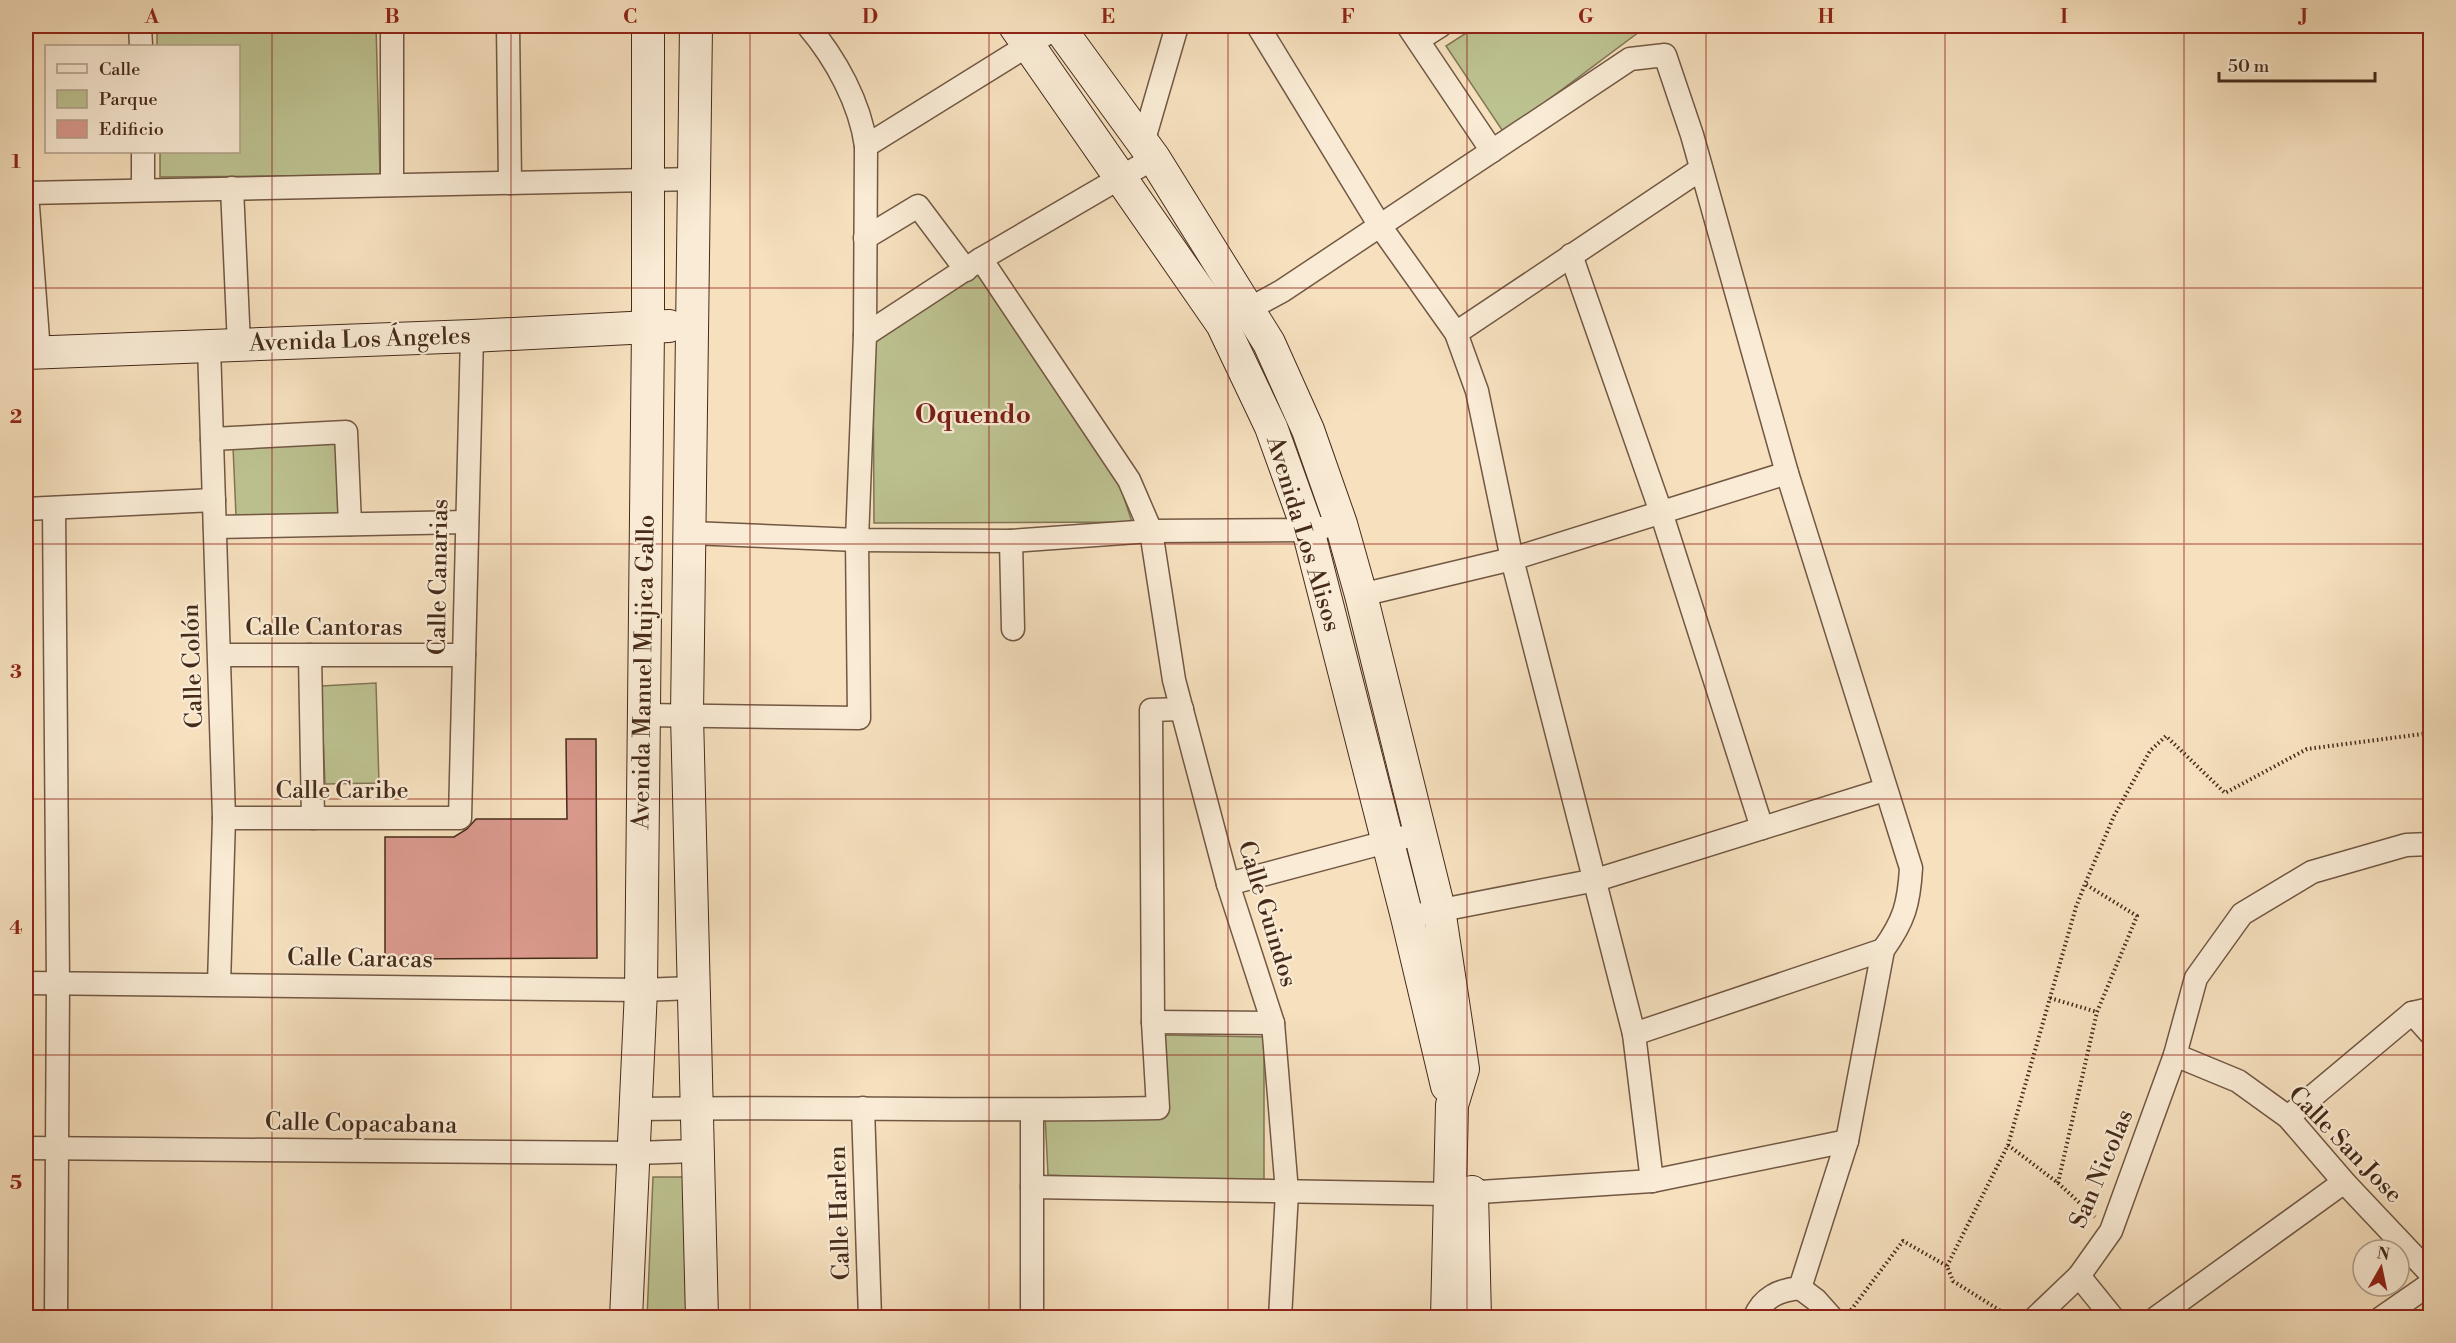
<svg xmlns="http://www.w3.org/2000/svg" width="2456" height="1343" viewBox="0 0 2456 1343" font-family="'Libre Bodoni',serif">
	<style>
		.green { fill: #bdc291; stroke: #827656; stroke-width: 1.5 }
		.building { fill: #d9998c; stroke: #462b1a; stroke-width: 1.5 }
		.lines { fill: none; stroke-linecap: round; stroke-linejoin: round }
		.street-casing { stroke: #725843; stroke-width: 25 }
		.secondary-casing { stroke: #462b1a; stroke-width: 34 }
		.path { stroke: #462b1a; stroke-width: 4; stroke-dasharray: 1.5 3; stroke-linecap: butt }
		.street { stroke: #f9ebd5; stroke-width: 22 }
		.secondary { stroke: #f9ebd5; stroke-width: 32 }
		.grid { fill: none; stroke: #8f2418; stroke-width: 1.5; stroke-opacity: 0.55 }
		.labels { text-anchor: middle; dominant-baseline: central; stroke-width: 4.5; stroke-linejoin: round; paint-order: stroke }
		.street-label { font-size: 24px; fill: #462b1a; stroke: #f9ebd5 }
		.neighbourhood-label { font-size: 26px; font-weight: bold; fill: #7a1f14; stroke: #f9ebd5 }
		.neatline { fill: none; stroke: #8f2418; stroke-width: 2 }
		.grid-label { font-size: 20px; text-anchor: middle; font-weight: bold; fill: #8f2418 }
	</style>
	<rect width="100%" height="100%" fill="#f6e0be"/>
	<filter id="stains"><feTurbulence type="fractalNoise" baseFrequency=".00333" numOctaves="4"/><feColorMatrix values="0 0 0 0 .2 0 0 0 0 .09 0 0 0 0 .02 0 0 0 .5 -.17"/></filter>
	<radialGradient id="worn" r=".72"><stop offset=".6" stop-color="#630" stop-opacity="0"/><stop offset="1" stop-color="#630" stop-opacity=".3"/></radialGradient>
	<!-- green -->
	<g class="green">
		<polygon points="157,26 376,26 380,175 160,177 160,152 238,152 238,46 157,46"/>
		<polygon points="1477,26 1647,26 1504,133 1446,46"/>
		<polygon points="977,271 1118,480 1132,522 874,523 873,340"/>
		<polygon points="335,443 340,513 236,516 233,447"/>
		<polygon points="376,683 379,783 325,784 321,686"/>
		<polygon points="1162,1035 1264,1037 1264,1184 1048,1175 1045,1115 1164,1114"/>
		<polygon points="653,1177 686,1177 688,1317 647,1318"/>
	</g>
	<!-- building -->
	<polygon class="building" points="566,739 596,739 597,958 385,959 385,837 454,837 467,829 476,819 567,819"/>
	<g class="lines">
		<!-- street casing -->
		<g class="street-casing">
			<g id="street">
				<polyline points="140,26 141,46"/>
				<polyline points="508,26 510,183"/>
				<polyline points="1258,26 1380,226 1456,333 1477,391 1512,559 1634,1034 1652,1181"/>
				<polyline points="1408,26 1492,151"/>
				<polyline points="1418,40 1440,26"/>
				<polyline points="1143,143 1177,26"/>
				<polyline points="866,146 1059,26"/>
				<polyline points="143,152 143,190"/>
				<polyline points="392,185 392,26"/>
				<polyline points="232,188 239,345"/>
				<polyline points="26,193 695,179"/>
				<polyline points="27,193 39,352"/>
				<polyline points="865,238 918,206 966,270"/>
				<polyline points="1571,255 1662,515 1762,828"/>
				<polyline points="981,259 1129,480 1151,531 1174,680 1228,884 1273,1023 1287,1192 1280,1318"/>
				<path d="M1236,316l46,-25 348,-232 35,-4 27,80 95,338 124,395c-2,36 -7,53 -28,82l-36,191 -47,147c-21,2 -37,9 -46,30"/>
				<polyline points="1456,333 1701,169"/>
				<polyline points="865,335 981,259 1154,158"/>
				<polyline points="209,346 224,818 219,984"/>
				<polyline points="212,439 346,432 350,524"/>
				<polyline points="54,508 58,984 56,1318"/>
				<polyline points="26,509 214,500"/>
				<polyline points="215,527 467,522"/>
				<polyline points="691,533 857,540 1011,541 1151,531 1308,530 1322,528"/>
				<polyline points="1011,541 1013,629"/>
				<polyline points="1361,595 1512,559 1787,473"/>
				<polyline points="220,655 464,655"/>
				<polyline points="310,655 313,818"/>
				<path d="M644,715l215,3 -2,-178 8,-205 1,-189c-6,-43 -30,-87 -58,-120"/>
				<polyline points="224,818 460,818 472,336"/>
				<polyline points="1228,884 1420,833"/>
				<polyline points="1426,913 1596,880 1884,790"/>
				<polyline points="26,983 641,990 693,988"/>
				<polyline points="2412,1013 2430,1033"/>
				<polyline points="1153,1022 1273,1023"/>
				<polyline points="1634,1034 1883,950"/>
				<polyline points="2175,1055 2238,1081 2288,1117 2344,1182 2430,1273"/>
				<polyline points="863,1108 870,1318"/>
				<path d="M636,1109c174,-3 348,3 522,-1l-5,-86 -2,-312 31,-1"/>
				<polyline points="1032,1111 1032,1318"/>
				<polyline points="2288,1117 2412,1013 2430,1009"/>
				<polyline points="26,1148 634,1153 697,1151"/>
				<polyline points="1032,1187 1449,1194 1652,1181 1847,1141"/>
				<polyline points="2079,1276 2113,1318"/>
				<polyline points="1800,1288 1816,1300 1832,1318"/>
				<polyline points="2035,1318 2079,1276 2111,1231 2175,1055 2196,978 2242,914 2312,872 2406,845 2430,844"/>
				<polyline points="2156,1318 2344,1182"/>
				<polyline points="2381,1318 2430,1284"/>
			</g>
		</g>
		<!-- secondary casing -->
		<g class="secondary-casing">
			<g id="secondary">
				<polyline points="696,26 687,715 702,1318"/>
				<polyline points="1015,26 1222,324 1271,427 1308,530 1407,917 1447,1086"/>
				<polyline points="1058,26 1154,158 1269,343 1308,430 1341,524 1361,595 1439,909 1463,1069 1452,1105 1447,1318"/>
				<polyline points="26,353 472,336 669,326"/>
				<polyline points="1472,1192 1475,1318"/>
				<polyline points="626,1318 641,990 648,327 648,26"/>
			</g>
		</g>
		<!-- path -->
		<g class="path">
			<polyline points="2050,998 2097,1012"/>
			<polyline points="2008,1145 2058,1183 2095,1217"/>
			<polyline points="2058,1183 2097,1012 2137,916 2085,884"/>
			<polyline points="1947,1266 2008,1145 2076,907 2085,884 2114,816 2150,751 2166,736 2225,793 2307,749 2430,733"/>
			<polyline points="1851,1310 1903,1241 1947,1266 1953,1281 2012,1318"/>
		</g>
		<!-- street -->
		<use href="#street" class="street"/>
		<!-- secondary -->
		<use href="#secondary" class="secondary"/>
	</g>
	<!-- grid -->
	<path class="grid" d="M272,26v1292M511,26v1292M750,26v1292M989,26v1292M1228,26v1292M1467,26v1292M1706,26v1292M1945,26v1292M2184,26v1292M26,288h2404M26,544h2404M26,799h2404M26,1055h2404"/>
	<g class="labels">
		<!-- street labels -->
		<g class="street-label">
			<text transform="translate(360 340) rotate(-2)">Avenida Los Ángeles</text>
			<text transform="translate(1303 534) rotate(73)">Avenida Los Alisos</text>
			<text transform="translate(439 577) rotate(-89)">Calle Canarias</text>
			<text x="324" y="628">Calle Cantoras</text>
			<text transform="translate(193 666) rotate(-92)">Calle Colón</text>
			<text transform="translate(644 672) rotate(-89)">Avenida Manuel Mujica Gallo</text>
			<text x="342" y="791">Calle Caribe</text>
			<text transform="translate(1267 914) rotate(73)">Calle Guindos</text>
			<text transform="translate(360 959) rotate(1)">Calle Caracas</text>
			<text transform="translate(361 1124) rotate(1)">Calle Copacabana</text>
			<text transform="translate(2345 1145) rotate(46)">Calle San Jose</text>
			<text transform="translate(2102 1169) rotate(-67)">San Nicolas</text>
			<text transform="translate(840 1213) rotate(-92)">Calle Harlen</text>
		</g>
		<!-- neighbourhood labels -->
		<g class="neighbourhood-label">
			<text x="973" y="415">Oquendo</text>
		</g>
	</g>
	<!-- margin -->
	<rect width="2456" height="1343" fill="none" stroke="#f6e0be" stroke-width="66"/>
	<!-- legend -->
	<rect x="45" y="45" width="195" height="108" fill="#f9ebd5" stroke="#b19e8a" stroke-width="1.5"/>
	<rect x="57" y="64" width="30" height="9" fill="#f9ebd5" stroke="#b19e8a" stroke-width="1.5"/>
	<text x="99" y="75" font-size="18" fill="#462b1a">Calle</text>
	<rect x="57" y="90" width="30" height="18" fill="#bdc291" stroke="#b19e8a" stroke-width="1.5"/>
	<text x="99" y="105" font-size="18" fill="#462b1a">Parque</text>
	<rect x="57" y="120" width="30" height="18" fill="#d9998c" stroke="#b19e8a" stroke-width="1.5"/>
	<text x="99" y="135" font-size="18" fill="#462b1a">Edificio</text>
	<!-- north arrow -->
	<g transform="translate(2381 1268) rotate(9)"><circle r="28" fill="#f9ebd5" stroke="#b19e8a" stroke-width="1.5"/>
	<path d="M0-4.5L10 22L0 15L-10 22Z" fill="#8f2418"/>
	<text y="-9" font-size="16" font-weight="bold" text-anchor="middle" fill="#462b1a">N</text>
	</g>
	<!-- scale -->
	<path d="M2219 72v9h156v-9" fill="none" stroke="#462b1a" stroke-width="3"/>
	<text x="2228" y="72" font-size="18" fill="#462b1a" stroke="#f9ebd5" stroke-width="4.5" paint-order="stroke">50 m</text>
	<rect x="33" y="33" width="2390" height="1277" class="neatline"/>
	<g class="grid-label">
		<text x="152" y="23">A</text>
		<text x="392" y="23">B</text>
		<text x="630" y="23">C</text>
		<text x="870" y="23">D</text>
		<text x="1108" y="23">E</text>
		<text x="1348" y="23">F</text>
		<text x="1586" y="23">G</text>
		<text x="1826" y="23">H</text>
		<text x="2064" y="23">I</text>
		<text x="2304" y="23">J</text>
		<text x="16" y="168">1</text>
		<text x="16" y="423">2</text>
		<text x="16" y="678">3</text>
		<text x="16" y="934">4</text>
		<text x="16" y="1189">5</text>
	</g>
	<rect width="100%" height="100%" filter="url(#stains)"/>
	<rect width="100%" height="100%" fill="url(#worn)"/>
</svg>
